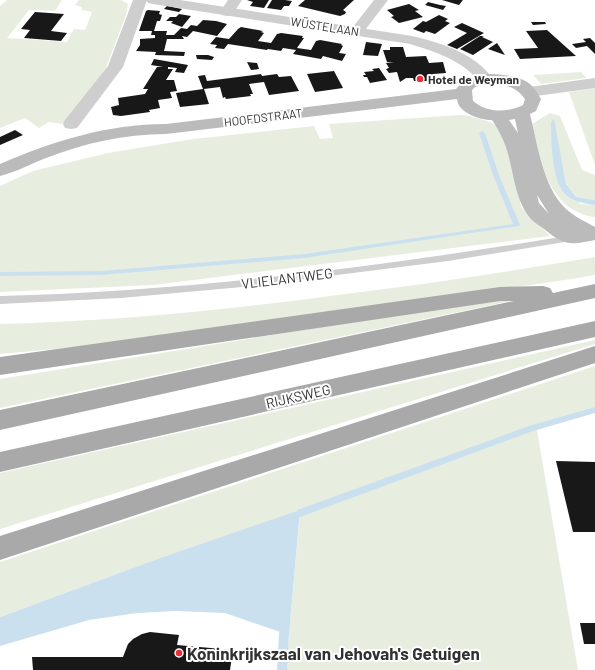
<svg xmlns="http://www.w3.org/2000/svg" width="595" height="670" viewBox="0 0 595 670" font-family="Barlow,sans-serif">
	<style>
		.green { fill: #e7eedf }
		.water { fill: #cbe0ef }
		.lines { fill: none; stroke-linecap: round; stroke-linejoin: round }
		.stream { fill: #cbe0ef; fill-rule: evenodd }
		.building { fill: #181818 }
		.service { fill: #cecece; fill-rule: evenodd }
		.minor { fill: #cecece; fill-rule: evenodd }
		.tertiary { fill: #cecece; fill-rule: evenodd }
		.secondary { fill: #bbb; fill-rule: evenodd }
		.primary { fill: #a9a9a9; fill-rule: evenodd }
		.poi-dot { fill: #ee2e36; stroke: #fff; stroke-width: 1.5 }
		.labels { text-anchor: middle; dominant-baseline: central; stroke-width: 4; stroke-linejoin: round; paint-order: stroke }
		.far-street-label { font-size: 12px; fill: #313131; stroke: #fff }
		.far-poi-label { font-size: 12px; font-weight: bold; fill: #313131; stroke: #fff; text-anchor: start }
		.street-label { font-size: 14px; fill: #313131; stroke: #fff }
		.near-poi-label { font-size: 17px; font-weight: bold; fill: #313131; stroke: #fff; text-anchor: start }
	</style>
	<rect width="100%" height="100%" fill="#fff"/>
	<!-- green -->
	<g class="green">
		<polygon points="7,0 62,0 55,11 29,10 7,38 67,42 74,29 85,30 92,12 81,10 82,7 75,5 79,0 121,0 128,4 126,15 105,70 63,124 49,122 39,128 25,118 0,128 0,6"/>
		<polygon points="581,72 586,78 541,84 533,75"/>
		<polygon points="595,88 595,165 569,92"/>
		<path d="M550,113l10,3 22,54 13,5v25l-19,-3 -10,-13 -13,-64 7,68 21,16 14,1v12c-5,0 -10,-2 -15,-4 -35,-14 -39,-56 -48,-89z"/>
		<polygon points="460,115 470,116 490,122 497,126 504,134 516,179 521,207 550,236 153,285 0,292 0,186 33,171 108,153 193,139 314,126 320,139 333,138 329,124"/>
		<path d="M595,257v18l-17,3 -423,62 -155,14v-30c118,-3 236,-15 353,-31 81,-10 161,-22 242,-36z"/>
		<polygon points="514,297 516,300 0,408 0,379 409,313"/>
		<polygon points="595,340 595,344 0,529 0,473"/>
		<polygon points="595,366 595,410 537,430 578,670 286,670 300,511 160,558 0,617 0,562"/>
	</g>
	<!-- water -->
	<g class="water">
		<path d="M554,119l12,65 10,13 19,3v5c-12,-1 -29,-5 -35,-18 -8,-17 -9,-46 -9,-65z"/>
		<polygon points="300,510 289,635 225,613 176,611 137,613 89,620 0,646 0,617 160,558"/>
	</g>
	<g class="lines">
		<!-- stream -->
		<g class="stream">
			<polygon points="482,131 485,133 499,175 520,225 519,226 304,258 101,275 0,276 0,272 101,271 304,254 513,224 493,175 479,133"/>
			<polygon points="595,407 595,413 533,431 300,517 297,516 296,513 297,510 529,426"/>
			<polygon points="284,628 287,630 289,633 287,670 277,670 279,633 281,630"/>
		</g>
	</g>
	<!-- building -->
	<g class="building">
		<polygon points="247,0 269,0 264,8 250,6 253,2"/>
		<polygon points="272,0 285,0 292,1 289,6 284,6 281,10 267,8"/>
		<polygon points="305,0 354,0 343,10 346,12 345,14 340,16 298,6"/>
		<polygon points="442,0 463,0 459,5"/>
		<polygon points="428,2 440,5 446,6 443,10 425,5"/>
		<polygon points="409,4 419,10 415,11 423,17 399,23 391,17 394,16 387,10"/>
		<polygon points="167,6 182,9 179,12 164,9"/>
		<polygon points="148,10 160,11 159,14 162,15 160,21 157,21 154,31 167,31 166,35 174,35 181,28 187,29 191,25 197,26 203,20 216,21 227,24 217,36 193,31 187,37 182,36 184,39 167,39 164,51 185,52 184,56 155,55 156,52 136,51 140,45 140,39 155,38 155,35 151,35 152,31 139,31 146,11"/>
		<polygon points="35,12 64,14 51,31 67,33 61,41 24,38 30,30 21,29"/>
		<polygon points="179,14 191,16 182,27 171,23 173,21 166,21 170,17 176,17"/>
		<polygon points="439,15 448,19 445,21 450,23 435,34 426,31 424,33 413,29 423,21 426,22"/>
		<polygon points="531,22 545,22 546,24 533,25"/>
		<polygon points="462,23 484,33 457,49 447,45 467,33 454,27"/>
		<polygon points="241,27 263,31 261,32 264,33 258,41 271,43 277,34 281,33 303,36 302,38 304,38 297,48 311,50 316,41 320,40 342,44 341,45 343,46 339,53 346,54 342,61 323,56 321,59 293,54 296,50 283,48 281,51 268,49 267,50 228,44 224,49 215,48 217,45 210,44 216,37 229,39 238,29"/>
		<polygon points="547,30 576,56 520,59 514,49 538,48 526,31"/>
		<polygon points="480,36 484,36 482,37 493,42 473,55 460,49"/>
		<polygon points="590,38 595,43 595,54 587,46 576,48 572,44 586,42 583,39"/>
		<polygon points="366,42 382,44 378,56 363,55"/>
		<polygon points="497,43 505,55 488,49"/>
		<polygon points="390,47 403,47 406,57 426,56 429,63 443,62 446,73 433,74 435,81 414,81 413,78 406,78 400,82 397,72 389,73 386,69 389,68 386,63 394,62 387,62 383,50 390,50"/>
		<polygon points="196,55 208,55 214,57 212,60 197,59"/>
		<polygon points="154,59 188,65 184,73 175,72 177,68 168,67 168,69 173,69 166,80 174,80 177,91 170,92 172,98 158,100 160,108 149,110 150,112 121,116 113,115 111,107 119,105 118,98 145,94 148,89 143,89 157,67 163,67 151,65"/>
		<polygon points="247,62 257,63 259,69 251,70"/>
		<polygon points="379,68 387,80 370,83 367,77 364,77 363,75 366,75 364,72 374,71 372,69"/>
		<polygon points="334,71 343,88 315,92 307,74"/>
		<polygon points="261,74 262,76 277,74 279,77 291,76 299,91 269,95 264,82 249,84 253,94 250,94 251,96 226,99 225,97 223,98 220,87 204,89 209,104 180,107 176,93 203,89 198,76 205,75 207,81"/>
		<polygon points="15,130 23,135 0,145 0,137"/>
		<polygon points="556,461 595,462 595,532 573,532"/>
		<polygon points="580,623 595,623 595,644 584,644"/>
		<polygon points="150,632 179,635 177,645 233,650 230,670 33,670 32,657 123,657 128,644 133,639 142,634"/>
	</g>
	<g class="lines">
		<!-- service -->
		<path class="service" d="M573,235l4,1 1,2 -1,2 -129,21 -206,26 -121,11 -121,6v-8c190,-5 385,-30 573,-61z"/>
		<!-- minor -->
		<g class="minor">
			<polygon points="133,0 147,0 123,67 77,128 71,129 65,128 63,124 65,120 108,66"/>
			<polygon points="228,0 242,0 232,15 227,16 222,15 220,12"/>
			<polygon points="374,0 388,0 362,34 357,35 352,34 350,31"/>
			<polygon points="595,78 595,88 529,97 523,95 521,92 523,89 529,87"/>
		</g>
		<!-- tertiary -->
		<path class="tertiary" d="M146,0h34l232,36c29,7 63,17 81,43l-2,3c-13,3 -16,-7 -26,-14 -16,-12 -36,-18 -55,-24l-257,-40 -5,-1z"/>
		<!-- secondary -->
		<path class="secondary" d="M485,74c14,0 36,1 47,12 4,4 6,9 9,13l-5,12 -6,3c7,28 13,72 34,93 9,9 20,14 31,20v13c-25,5 -30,6 -51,-11 -4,-3 -9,-6 -12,-9 -15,-16 -17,-38 -22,-58 -3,-15 -9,-29 -18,-42 -12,0 -34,-7 -35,-21l-291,35c-42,0 -81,9 -120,24 -15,6 -30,14 -46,18v-12c53,-23 108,-40 166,-40l290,-35 7,-8zM486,84c16,-1 30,2 39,15l-2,6c-16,8 -36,8 -50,-4l-1,-11 3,-3zM515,119l3,14 -9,-13zM537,195l12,19 -10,-11z"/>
		<!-- primary -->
		<g class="primary">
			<polygon points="595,284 595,298 0,430 0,410 514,301 500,301 0,375 0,357 500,287 543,286 550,288 553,293"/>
			<polygon points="595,321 595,337 0,472 0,452"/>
			<polygon points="595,346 595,363 0,560 0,536"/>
		</g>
	</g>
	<!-- markers -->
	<g class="poi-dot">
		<circle cx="420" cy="79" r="4"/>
		<circle cx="179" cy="653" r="4"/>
	</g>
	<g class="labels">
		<!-- far-street labels -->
		<g class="far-street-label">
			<text transform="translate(325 26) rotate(9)">WÜSTELAAN</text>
			<text transform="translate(263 117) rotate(-7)">HOOFDSTRAAT</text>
		</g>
		<!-- far-poi labels -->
		<g class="far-poi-label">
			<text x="428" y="79">Hotel de Weyman</text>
		</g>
		<!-- street labels -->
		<g class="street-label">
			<text transform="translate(287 278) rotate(-7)">VLIELANTWEG</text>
			<text transform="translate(298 396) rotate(-13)">RIJKSWEG</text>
		</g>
		<!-- near-poi labels -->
		<g class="near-poi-label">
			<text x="187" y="653">Koninkrijkszaal van Jehovah's Getuigen</text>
		</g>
	</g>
</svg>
